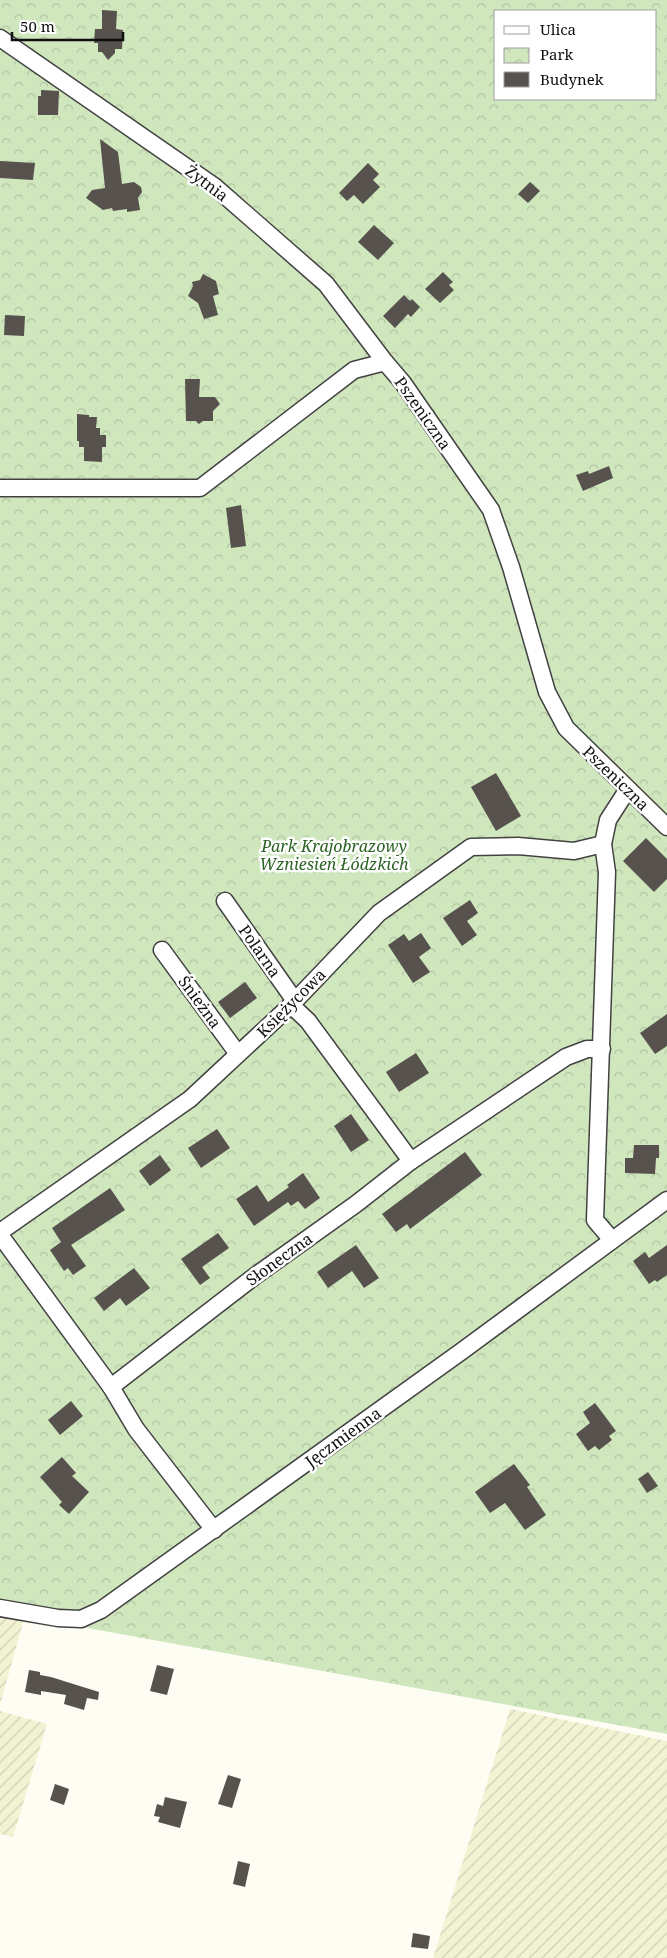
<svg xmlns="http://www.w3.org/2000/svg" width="667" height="1958" viewBox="0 0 667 1958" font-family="'Noto Serif',serif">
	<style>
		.farmland { fill: url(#farmland-furrows) }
		.park { fill: url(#park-crowns); fill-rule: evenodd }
		.building { fill: #57524d }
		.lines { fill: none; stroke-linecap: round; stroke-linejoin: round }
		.street-casing { stroke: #424242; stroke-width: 19 }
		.street { stroke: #fff; stroke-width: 16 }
		.labels { text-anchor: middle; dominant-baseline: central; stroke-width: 5; stroke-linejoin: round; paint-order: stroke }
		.street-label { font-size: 16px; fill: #0f0f0f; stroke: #fff }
		.park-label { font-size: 16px; font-style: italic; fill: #2c6324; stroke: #fff }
	</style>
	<defs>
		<pattern id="farmland-furrows" width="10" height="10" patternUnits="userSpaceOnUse" patternTransform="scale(1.25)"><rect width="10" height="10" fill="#f3f3d4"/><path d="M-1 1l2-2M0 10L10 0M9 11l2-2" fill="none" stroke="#cfcfb5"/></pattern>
		<pattern id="park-crowns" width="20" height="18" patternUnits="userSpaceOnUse" patternTransform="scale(1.25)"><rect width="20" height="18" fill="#d0e7be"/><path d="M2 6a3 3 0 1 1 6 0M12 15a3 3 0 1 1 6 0" fill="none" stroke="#b1c5a2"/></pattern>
	</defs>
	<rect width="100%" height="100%" fill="#fefdf3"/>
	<!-- farmland -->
	<g class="farmland">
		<polygon points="0,1615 24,1619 0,1705"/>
		<polygon points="510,1709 667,1741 667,1958 433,1958"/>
		<polygon points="0,1711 47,1724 13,1837 0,1834"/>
	</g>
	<!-- park -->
	<path class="park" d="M0,0h667v1734l-667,-122zM496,11h160v88h-160z"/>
	<!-- building -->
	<g class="building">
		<polygon points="102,10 117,11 116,29 123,30 122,49 115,49 115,53 108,60 102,52 98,52 98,43 94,43 95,29 102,29"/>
		<polygon points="41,90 59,91 58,115 38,115 38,96 41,96"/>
		<polygon points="100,139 118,152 122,184 134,182 141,187 142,192 138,198 140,210 127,212 127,209 113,211 112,208 103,210 86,198 92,190 105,188"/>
		<polygon points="0,161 35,163 33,180 0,178"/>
		<polygon points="368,163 379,174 373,180 380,187 363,204 354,195 347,201 339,193"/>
		<polygon points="530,182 540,191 528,203 518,194"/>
		<polygon points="374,225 394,243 378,260 358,242"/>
		<polygon points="443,272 453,282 449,285 454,290 440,303 425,289"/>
		<polygon points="203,274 216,281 219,294 213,296 218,315 204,319 198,303 188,296 193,286 192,282 200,280"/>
		<polygon points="404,295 410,301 412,299 420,307 411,317 408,314 395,328 383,316"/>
		<polygon points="5,315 25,316 24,336 4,335"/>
		<polygon points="185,379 200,379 199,397 215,397 220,404 213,411 213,421 203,421 199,424 196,421 186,421"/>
		<polygon points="77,414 89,415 89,417 97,417 96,428 100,428 100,435 106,435 106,447 102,447 102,462 84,461 84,447 79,447 79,441 77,441"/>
		<polygon points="609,466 613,478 583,491 576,475 588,471 589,474"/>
		<polygon points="241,505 246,546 231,548 226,508"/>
		<polygon points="496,773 521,816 496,831 471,787"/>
		<polygon points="646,838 667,859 667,879 654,892 623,861"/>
		<polygon points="470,900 478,913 467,921 477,935 462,946 443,918"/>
		<polygon points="421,933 431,948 419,957 430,972 413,983 388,945 404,934 409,941"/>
		<polygon points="245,982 257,998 230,1018 218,1002"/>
		<polygon points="667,1014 667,1046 655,1054 640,1033"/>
		<polygon points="416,1053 429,1073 399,1092 386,1072"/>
		<polygon points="351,1114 369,1140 351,1152 334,1126"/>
		<polygon points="217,1129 230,1148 201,1168 188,1148"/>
		<polygon points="634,1145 659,1145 659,1158 656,1158 655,1174 625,1173 625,1158 633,1158"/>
		<polygon points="465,1152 482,1175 410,1229 407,1224 396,1232 382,1214"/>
		<polygon points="160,1155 171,1170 150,1186 139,1171"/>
		<polygon points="303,1173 320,1198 305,1209 298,1201 291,1206 288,1202 254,1226 236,1199 257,1185 268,1202 289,1187 287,1185"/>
		<polygon points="110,1188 125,1210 71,1245 86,1266 73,1275 68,1268 64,1271 50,1250 61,1242 52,1228"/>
		<polygon points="218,1233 229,1248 202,1267 210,1278 200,1285 181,1259"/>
		<polygon points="356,1245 379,1278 364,1288 352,1271 328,1288 317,1272"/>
		<polygon points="667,1245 667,1275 657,1282 655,1280 649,1284 633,1261 645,1252 649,1258"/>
		<polygon points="134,1268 150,1288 126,1306 120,1298 104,1311 94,1298"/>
		<polygon points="71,1401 83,1416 60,1435 48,1420"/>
		<polygon points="595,1403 616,1431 609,1436 612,1440 599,1450 595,1446 588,1451 576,1434 590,1423 583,1412"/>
		<polygon points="62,1457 76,1473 72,1476 89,1492 69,1514 59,1505 62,1502 40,1477"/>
		<polygon points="514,1464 530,1485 527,1487 546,1515 525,1530 505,1503 490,1513 475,1492"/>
		<polygon points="648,1472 658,1486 647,1493 638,1479"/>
		<polygon points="157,1665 174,1669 167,1695 150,1691"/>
		<polygon points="29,1670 40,1672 40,1675 51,1677 99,1692 98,1700 87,1698 84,1710 64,1704 66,1695 41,1691 41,1695 25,1692"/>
		<polygon points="228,1775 241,1779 232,1808 218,1804"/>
		<polygon points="55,1784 69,1789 64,1805 50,1800"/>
		<polygon points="165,1797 187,1802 180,1828 158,1822 160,1817 154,1816 157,1804 163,1806"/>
		<polygon points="238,1861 250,1864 245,1887 233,1884"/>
		<polygon points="413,1933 430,1936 428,1949 411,1947"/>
	</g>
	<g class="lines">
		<!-- street casing -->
		<g class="street-casing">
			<g id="street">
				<polyline points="0,38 214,186 326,284 385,362"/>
				<polyline points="0,488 200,488 354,370 385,362 403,383 491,510 511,567 547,692 566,728 667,827"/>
				<polyline points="603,844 607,872 595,1220 612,1240"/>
				<polyline points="225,901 295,1001"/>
				<polyline points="162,950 238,1054"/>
				<polyline points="291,1005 308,1021 411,1161"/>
				<polyline points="0,1232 190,1099 291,1005 379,913 471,847 518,846 574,851 603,844 608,820 628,789"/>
				<polyline points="0,1235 111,1387 136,1429 214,1530"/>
				<polyline points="111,1387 255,1276 356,1204 411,1161 566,1057 587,1049 602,1049"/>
				<polyline points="0,1608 58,1618 81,1619 101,1610 462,1351 667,1200"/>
			</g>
		</g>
		<!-- street -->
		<use href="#street" class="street"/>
	</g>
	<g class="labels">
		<!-- street labels -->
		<g class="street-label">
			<text transform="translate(207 183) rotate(37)">Żytnia</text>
			<text transform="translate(423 413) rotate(55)">Pszeniczna</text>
			<text transform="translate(616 778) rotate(44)">Pszeniczna</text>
			<text transform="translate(260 951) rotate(55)">Polarna</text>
			<text transform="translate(200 1002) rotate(54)">Śnieżna</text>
			<text transform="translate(291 1003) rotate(-45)">Księżycowa</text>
			<text transform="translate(279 1259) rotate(-36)">Słoneczna</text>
			<text transform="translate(343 1437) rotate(-36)">Jęczmienna</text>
		</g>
		<!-- park labels -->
		<g class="park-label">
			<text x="334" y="846">Park Krajobrazowy<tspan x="334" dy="18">Wzniesień Łódzkich</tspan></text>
		</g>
	</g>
	<!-- legend -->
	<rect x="494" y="10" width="162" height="90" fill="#ffffff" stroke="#9f9f9f"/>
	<rect x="504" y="26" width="25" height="8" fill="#ffffff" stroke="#9f9f9f"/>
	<text x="540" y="35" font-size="15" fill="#0f0f0f">Ulica</text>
	<rect x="504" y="48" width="25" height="15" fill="url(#park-crowns)" stroke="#9f9f9f"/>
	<text x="540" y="60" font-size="15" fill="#0f0f0f">Park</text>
	<rect x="504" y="72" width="25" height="15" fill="#57524d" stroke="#9f9f9f"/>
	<text x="540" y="85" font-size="15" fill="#0f0f0f">Budynek</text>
	<!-- scale -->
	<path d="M12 32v8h111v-8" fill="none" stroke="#0f0f0f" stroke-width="2.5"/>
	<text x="20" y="32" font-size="15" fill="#0f0f0f" stroke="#ffffff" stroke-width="4" paint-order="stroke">50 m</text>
</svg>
